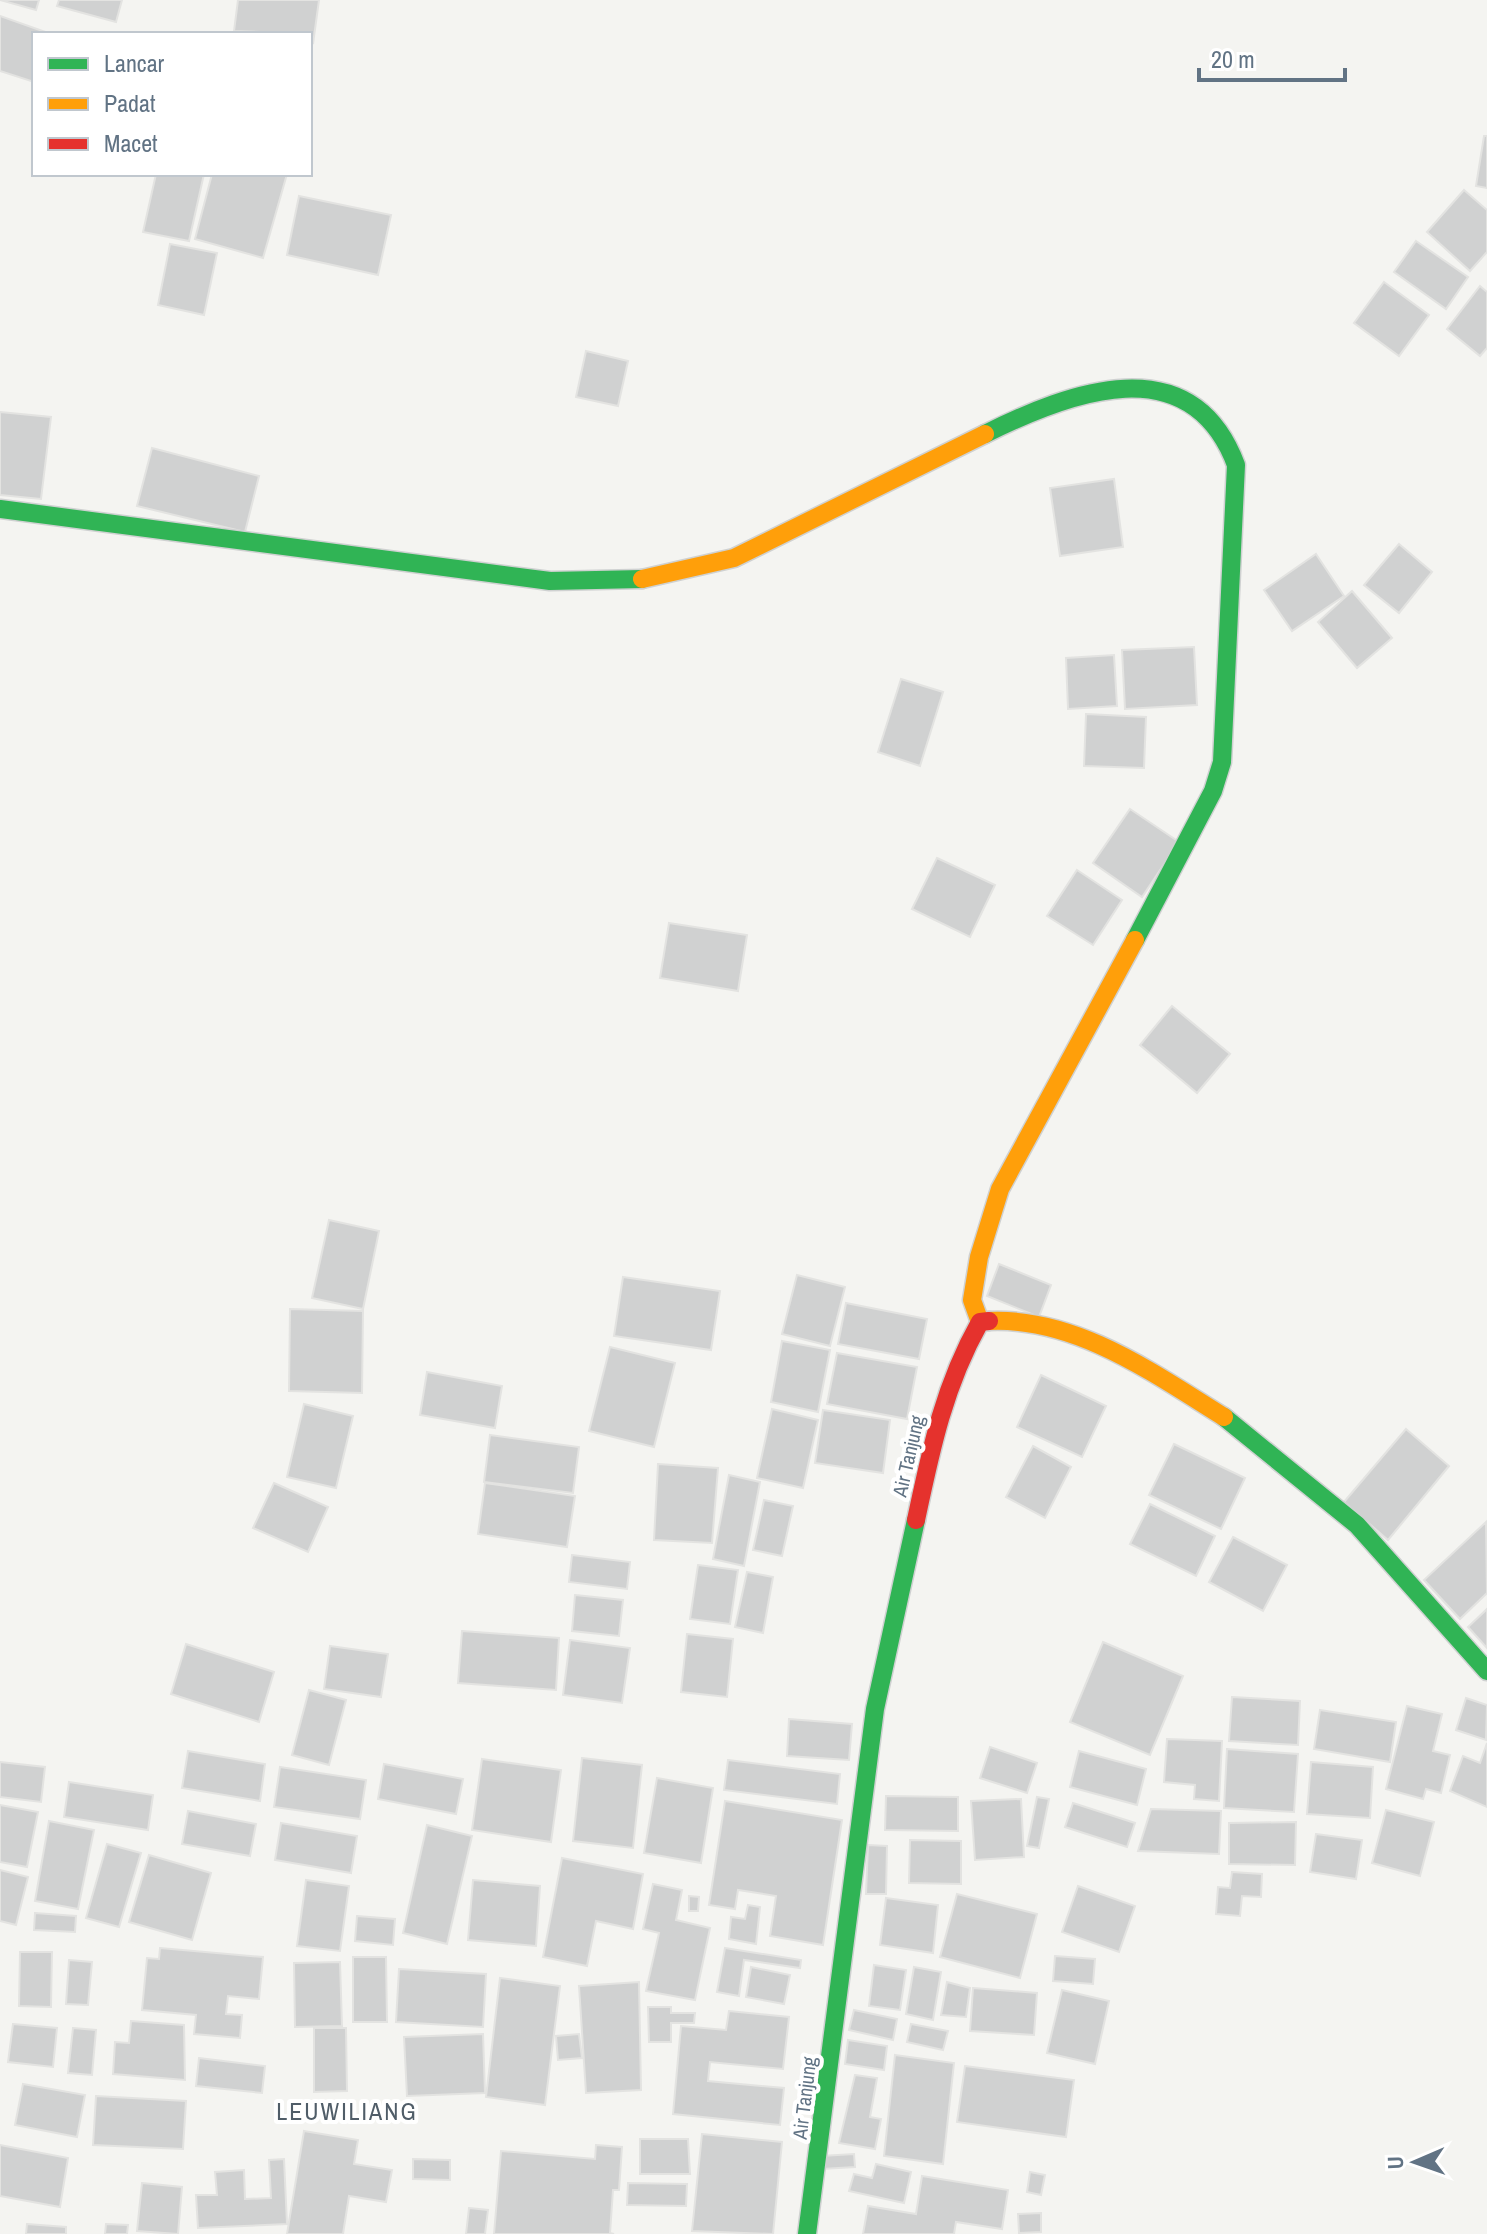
<svg xmlns="http://www.w3.org/2000/svg" width="1487" height="2234" viewBox="0 0 1487 2234" font-family="'Archivo Narrow',sans-serif">
	<style>
		.building { fill: #d0d1d1; stroke: #e3e3e1; stroke-width: 2 }
		.lines { fill: none; stroke-linecap: round; stroke-linejoin: round }
		.fast-casing { stroke: #cfd1d1; stroke-width: 21 }
		.slow-casing { stroke: #cfd1d1; stroke-width: 21 }
		.jam-casing { stroke: #cfd1d1; stroke-width: 21 }
		.fast { stroke: #30b455; stroke-width: 18 }
		.slow { stroke: #ff9f0a; stroke-width: 18 }
		.jam { stroke: #e5322d; stroke-width: 18 }
		.labels { text-anchor: middle; dominant-baseline: central; stroke-width: 8; stroke-linejoin: round; paint-order: stroke }
		.street-label { font-size: 20px; fill: #617384; stroke: #fff }
		.quarter-label { font-size: 24px; letter-spacing: 2px; fill: #505d68; stroke: #fff }
	</style>
	<rect width="100%" height="100%" fill="#f4f4f1"/>
	<!-- building -->
	<g class="building">
		<polygon points="0,0 39,0 36,10"/>
		<polygon points="59,0 122,0 116,22 57,6"/>
		<polygon points="238,0 319,0 313,44 310,34 234,31"/>
		<polygon points="0,16 51,34 34,34 34,82 0,71"/>
		<polygon points="1484,136 1487,136 1487,188 1476,186"/>
		<polygon points="156,174 204,174 189,241 143,232"/>
		<polygon points="212,174 287,174 263,258 195,239"/>
		<polygon points="1464,190 1487,210 1487,252 1470,271 1427,232"/>
		<polygon points="299,196 391,215 378,275 287,255"/>
		<polygon points="1416,241 1468,277 1446,309 1394,272"/>
		<polygon points="170,244 217,253 204,315 158,305"/>
		<polygon points="1384,282 1429,315 1399,356 1354,323"/>
		<polygon points="1480,286 1487,292 1487,348 1480,356 1447,329"/>
		<polygon points="586,351 628,361 618,406 576,397"/>
		<polygon points="0,412 51,417 41,499 0,495"/>
		<polygon points="152,448 259,476 245,532 137,506"/>
		<polygon points="1114,479 1123,547 1060,556 1050,488"/>
		<polygon points="1399,544 1432,572 1399,613 1364,585"/>
		<polygon points="1316,554 1344,596 1292,631 1264,590"/>
		<polygon points="1352,591 1392,638 1357,668 1318,622"/>
		<polygon points="1194,647 1197,705 1125,709 1122,650"/>
		<polygon points="1114,655 1117,706 1068,709 1066,658"/>
		<polygon points="901,679 943,692 920,766 878,752"/>
		<polygon points="1086,714 1146,717 1144,768 1084,766"/>
		<polygon points="1130,809 1179,842 1142,897 1093,863"/>
		<polygon points="937,858 995,885 970,937 912,909"/>
		<polygon points="1077,870 1122,900 1093,945 1047,916"/>
		<polygon points="669,923 747,935 738,991 660,978"/>
		<polygon points="1172,1006 1230,1054 1197,1093 1140,1045"/>
		<polygon points="329,1220 379,1231 363,1309 312,1298"/>
		<polygon points="999,1264 1051,1285 1039,1317 987,1296"/>
		<polygon points="797,1275 845,1287 830,1346 782,1334"/>
		<polygon points="623,1277 720,1291 711,1350 614,1336"/>
		<polygon points="846,1303 927,1319 919,1359 838,1344"/>
		<polygon points="290,1309 363,1311 362,1393 289,1391"/>
		<polygon points="782,1341 830,1350 818,1412 771,1402"/>
		<polygon points="610,1347 675,1363 654,1447 589,1431"/>
		<polygon points="837,1353 917,1367 907,1419 827,1404"/>
		<polygon points="427,1372 502,1386 495,1428 420,1415"/>
		<polygon points="1041,1375 1106,1406 1082,1457 1017,1427"/>
		<polygon points="304,1404 353,1416 336,1488 287,1477"/>
		<polygon points="772,1409 818,1420 803,1488 757,1478"/>
		<polygon points="823,1410 890,1420 883,1473 815,1463"/>
		<polygon points="1406,1429 1449,1466 1388,1540 1344,1502"/>
		<polygon points="490,1435 579,1447 573,1493 484,1482"/>
		<polygon points="1174,1444 1245,1478 1221,1529 1149,1495"/>
		<polygon points="1033,1446 1071,1467 1045,1518 1006,1497"/>
		<polygon points="658,1464 718,1468 712,1543 654,1540"/>
		<polygon points="729,1475 760,1482 744,1566 713,1559"/>
		<polygon points="274,1483 328,1507 308,1552 253,1528"/>
		<polygon points="485,1483 575,1496 567,1547 478,1534"/>
		<polygon points="764,1500 793,1506 782,1556 753,1550"/>
		<polygon points="1150,1504 1215,1536 1196,1576 1130,1544"/>
		<polygon points="1486,1522 1487,1593 1460,1619 1424,1580"/>
		<polygon points="1233,1537 1287,1565 1263,1611 1209,1582"/>
		<polygon points="572,1555 630,1562 627,1589 569,1582"/>
		<polygon points="698,1565 738,1570 730,1624 690,1619"/>
		<polygon points="747,1572 773,1577 763,1633 735,1627"/>
		<polygon points="575,1595 623,1600 619,1636 572,1631"/>
		<polygon points="1487,1609 1487,1648 1468,1627"/>
		<polygon points="462,1631 559,1638 556,1690 458,1683"/>
		<polygon points="687,1634 733,1639 727,1697 681,1692"/>
		<polygon points="570,1640 630,1648 622,1703 563,1695"/>
		<polygon points="1103,1642 1183,1676 1150,1755 1070,1722"/>
		<polygon points="186,1644 274,1672 259,1722 171,1694"/>
		<polygon points="330,1646 388,1654 381,1697 324,1689"/>
		<polygon points="309,1690 346,1700 329,1765 292,1755"/>
		<polygon points="1232,1697 1300,1701 1298,1745 1229,1741"/>
		<polygon points="1466,1698 1487,1705 1486,1740 1456,1730"/>
		<polygon points="1407,1706 1442,1714 1433,1751 1450,1755 1441,1793 1426,1789 1423,1799 1386,1789"/>
		<polygon points="1320,1710 1396,1722 1390,1762 1314,1749"/>
		<polygon points="789,1719 852,1724 849,1760 787,1756"/>
		<polygon points="1167,1739 1222,1741 1219,1801 1194,1799 1195,1785 1164,1782"/>
		<polygon points="1487,1743 1487,1807 1450,1791 1463,1756 1480,1763"/>
		<polygon points="990,1747 1037,1763 1027,1793 980,1778"/>
		<polygon points="1227,1749 1298,1754 1294,1812 1224,1808"/>
		<polygon points="188,1751 265,1764 260,1801 182,1788"/>
		<polygon points="1079,1751 1146,1769 1137,1805 1070,1787"/>
		<polygon points="582,1758 642,1765 633,1848 573,1841"/>
		<polygon points="482,1759 561,1770 551,1842 472,1830"/>
		<polygon points="728,1760 840,1774 837,1804 724,1790"/>
		<polygon points="0,1762 45,1767 41,1802 0,1797"/>
		<polygon points="1311,1762 1373,1767 1370,1818 1307,1814"/>
		<polygon points="384,1764 463,1779 456,1814 378,1799"/>
		<polygon points="280,1767 366,1780 360,1819 274,1807"/>
		<polygon points="657,1778 713,1788 701,1863 644,1853"/>
		<polygon points="69,1782 153,1795 148,1830 64,1817"/>
		<polygon points="886,1796 958,1797 958,1831 885,1830"/>
		<polygon points="1037,1797 1049,1799 1039,1848 1027,1846"/>
		<polygon points="1021,1799 1024,1857 975,1860 971,1801"/>
		<polygon points="725,1801 842,1820 823,1945 770,1936 776,1896 738,1890 735,1909 709,1905"/>
		<polygon points="1073,1803 1135,1823 1127,1847 1065,1827"/>
		<polygon points="0,1805 38,1812 27,1867 0,1862"/>
		<polygon points="1151,1809 1221,1811 1219,1854 1138,1851"/>
		<polygon points="1386,1810 1434,1822 1420,1876 1372,1863"/>
		<polygon points="188,1811 256,1824 250,1856 182,1844"/>
		<polygon points="49,1821 94,1830 78,1909 35,1901"/>
		<polygon points="1296,1822 1295,1865 1229,1864 1229,1823"/>
		<polygon points="281,1823 357,1836 351,1873 275,1860"/>
		<polygon points="427,1825 472,1836 447,1944 403,1933"/>
		<polygon points="1316,1834 1362,1840 1356,1879 1310,1872"/>
		<polygon points="910,1840 961,1841 961,1884 909,1883"/>
		<polygon points="107,1844 141,1853 119,1927 86,1918"/>
		<polygon points="868,1845 887,1846 886,1894 866,1894"/>
		<polygon points="149,1855 211,1873 192,1940 129,1922"/>
		<polygon points="562,1858 643,1874 633,1929 596,1921 587,1966 543,1957"/>
		<polygon points="0,1870 28,1877 16,1925 0,1921"/>
		<polygon points="1232,1872 1262,1874 1261,1897 1242,1896 1240,1916 1216,1914 1218,1887 1230,1888"/>
		<polygon points="306,1880 349,1886 340,1951 297,1946"/>
		<polygon points="473,1880 540,1886 536,1946 468,1940"/>
		<polygon points="653,1884 682,1890 676,1920 710,1928 695,2000 646,1991 659,1933 643,1929"/>
		<polygon points="1078,1886 1135,1906 1119,1952 1062,1932"/>
		<polygon points="957,1894 1037,1914 1020,1978 940,1957"/>
		<polygon points="689,1896 699,1897 698,1911 689,1911"/>
		<polygon points="886,1898 938,1905 933,1953 880,1945"/>
		<polygon points="748,1905 760,1907 756,1944 729,1939 731,1917 745,1919"/>
		<polygon points="35,1913 76,1916 75,1932 34,1930"/>
		<polygon points="357,1916 395,1919 393,1945 355,1941"/>
		<polygon points="160,1948 263,1957 259,1999 228,1996 226,2014 242,2015 240,2038 194,2034 196,2015 142,2010 147,1958 159,1959"/>
		<polygon points="725,1948 801,1960 800,1968 744,1960 739,1996 717,1992"/>
		<polygon points="20,1952 52,1952 51,2007 19,2006"/>
		<polygon points="1055,1956 1095,1959 1093,1984 1053,1981"/>
		<polygon points="353,1957 386,1957 387,2022 353,2022"/>
		<polygon points="69,1960 92,1962 88,2005 66,2004"/>
		<polygon points="340,1962 342,2026 295,2027 294,1963"/>
		<polygon points="874,1965 906,1970 900,2010 869,2006"/>
		<polygon points="751,1967 790,1975 784,2004 746,1997"/>
		<polygon points="914,1967 941,1972 933,2020 906,2014"/>
		<polygon points="399,1969 486,1974 483,2027 396,2022"/>
		<polygon points="500,1978 560,1986 545,2105 486,2097"/>
		<polygon points="639,1982 641,2090 586,2093 579,1986"/>
		<polygon points="947,1982 970,1988 966,2017 941,2015"/>
		<polygon points="973,1988 1037,1993 1034,2035 970,2031"/>
		<polygon points="1062,1990 1109,2001 1095,2064 1047,2053"/>
		<polygon points="648,2007 671,2007 671,2013 695,2013 694,2023 671,2023 671,2042 649,2042"/>
		<polygon points="854,2010 897,2019 893,2040 849,2030"/>
		<polygon points="729,2011 789,2017 783,2069 710,2062 708,2081 784,2088 780,2125 673,2114 681,2026 726,2030"/>
		<polygon points="131,2021 184,2025 185,2080 113,2074 115,2042 129,2043"/>
		<polygon points="13,2024 57,2028 53,2067 8,2062"/>
		<polygon points="911,2024 948,2031 943,2050 907,2042"/>
		<polygon points="73,2028 96,2030 92,2075 68,2073"/>
		<polygon points="314,2028 346,2028 347,2091 314,2092"/>
		<polygon points="483,2034 485,2093 407,2096 404,2037"/>
		<polygon points="579,2034 582,2058 558,2060 556,2036"/>
		<polygon points="848,2040 887,2046 884,2070 845,2064"/>
		<polygon points="895,2055 954,2063 943,2164 884,2156"/>
		<polygon points="199,2058 265,2066 262,2093 196,2086"/>
		<polygon points="965,2066 1074,2080 1066,2137 957,2122"/>
		<polygon points="855,2075 877,2078 870,2117 881,2119 875,2149 839,2143"/>
		<polygon points="23,2084 85,2095 77,2137 15,2125"/>
		<polygon points="96,2096 186,2101 183,2149 93,2145"/>
		<polygon points="304,2131 358,2140 354,2164 392,2170 386,2202 349,2196 343,2234 287,2234"/>
		<polygon points="702,2134 782,2142 773,2234 692,2231"/>
		<polygon points="640,2139 688,2139 690,2174 640,2174"/>
		<polygon points="0,2145 68,2158 60,2207 0,2196"/>
		<polygon points="596,2145 622,2147 619,2190 613,2190 610,2233 614,2234 494,2234 501,2151 595,2159"/>
		<polygon points="854,2154 855,2167 822,2169 821,2156"/>
		<polygon points="284,2159 287,2224 198,2228 196,2195 217,2195 215,2172 244,2170 245,2199 271,2198 269,2160"/>
		<polygon points="413,2159 450,2160 450,2180 413,2179"/>
		<polygon points="876,2164 911,2172 904,2203 849,2191 854,2174 872,2178"/>
		<polygon points="1030,2172 1045,2175 1041,2195 1027,2192"/>
		<polygon points="922,2176 1008,2190 1002,2229 956,2222 954,2234 863,2234 868,2206 916,2214"/>
		<polygon points="142,2183 182,2187 178,2234 137,2231"/>
		<polygon points="628,2183 687,2184 686,2206 627,2205"/>
		<polygon points="469,2208 488,2210 485,2234 466,2234"/>
		<polygon points="1041,2213 1041,2232 1019,2233 1018,2214"/>
		<polygon points="27,2224 66,2227 66,2234 26,2234"/>
		<polygon points="106,2224 128,2225 127,2234 105,2234"/>
	</g>
	<g class="lines">
		<!-- fast casing -->
		<g class="fast-casing">
			<g id="fast">
				<path d="M985,434c84,-42 206,-89 251,31l-14,297 -9,29 -78,149"/>
				<polyline points="0,509 550,581 642,579"/>
				<polyline points="1224,1417 1357,1525 1487,1671"/>
				<polyline points="807,2234 875,1709 916,1520"/>
			</g>
		</g>
		<!-- slow casing -->
		<g class="slow-casing">
			<g id="slow">
				<polyline points="642,579 734,558 985,434"/>
				<path d="M989,1321c87,-4 164,52 235,96"/>
				<polyline points="980,1322 972,1300 979,1257 1000,1189 1135,940"/>
			</g>
		</g>
		<!-- jam casing -->
		<g class="jam-casing">
			<path id="jam" d="M916,1520c15,-71 28,-134 64,-198l9,-1"/>
		</g>
		<!-- fast -->
		<use href="#fast" class="fast"/>
		<!-- slow -->
		<use href="#slow" class="slow"/>
		<!-- jam -->
		<use href="#jam" class="jam"/>
	</g>
	<g class="labels">
		<!-- street labels -->
		<g class="street-label">
			<text transform="translate(908 1456) rotate(-77)">Air Tanjung</text>
			<text transform="translate(804 2098) rotate(-83)">Air Tanjung</text>
		</g>
		<!-- quarter labels -->
		<g class="quarter-label">
			<text x="347" y="2111">LEUWILIANG</text>
		</g>
	</g>
	<!-- legend -->
	<rect x="32" y="32" width="280" height="144" fill="#ffffff" stroke="#c0c7ce" stroke-width="2"/>
	<rect x="48" y="58" width="40" height="12" fill="#30b455" stroke="#c0c7ce" stroke-width="2"/>
	<text x="104" y="72" font-size="24" fill="#617384">Lancar</text>
	<rect x="48" y="98" width="40" height="12" fill="#ff9f0a" stroke="#c0c7ce" stroke-width="2"/>
	<text x="104" y="112" font-size="24" fill="#617384">Padat</text>
	<rect x="48" y="138" width="40" height="12" fill="#e5322d" stroke="#c0c7ce" stroke-width="2"/>
	<text x="104" y="152" font-size="24" fill="#617384">Macet</text>
	<!-- north arrow -->
	<g transform="translate(1415 2162) rotate(268)" stroke="#ffffff" stroke-width="6" paint-order="stroke">
	<path d="M0-6L14 30L0 20L-14 30Z" fill="#617384"/>
	<text y="-12" font-size="22" font-weight="bold" text-anchor="middle" fill="#617384">U</text>
	</g>
	<!-- scale -->
	<path d="M1199 68v12h146v-12" fill="none" stroke="#617384" stroke-width="4"/>
	<text x="1211" y="68" font-size="24" fill="#617384" stroke="#ffffff" stroke-width="6" paint-order="stroke">20 m</text>
</svg>
